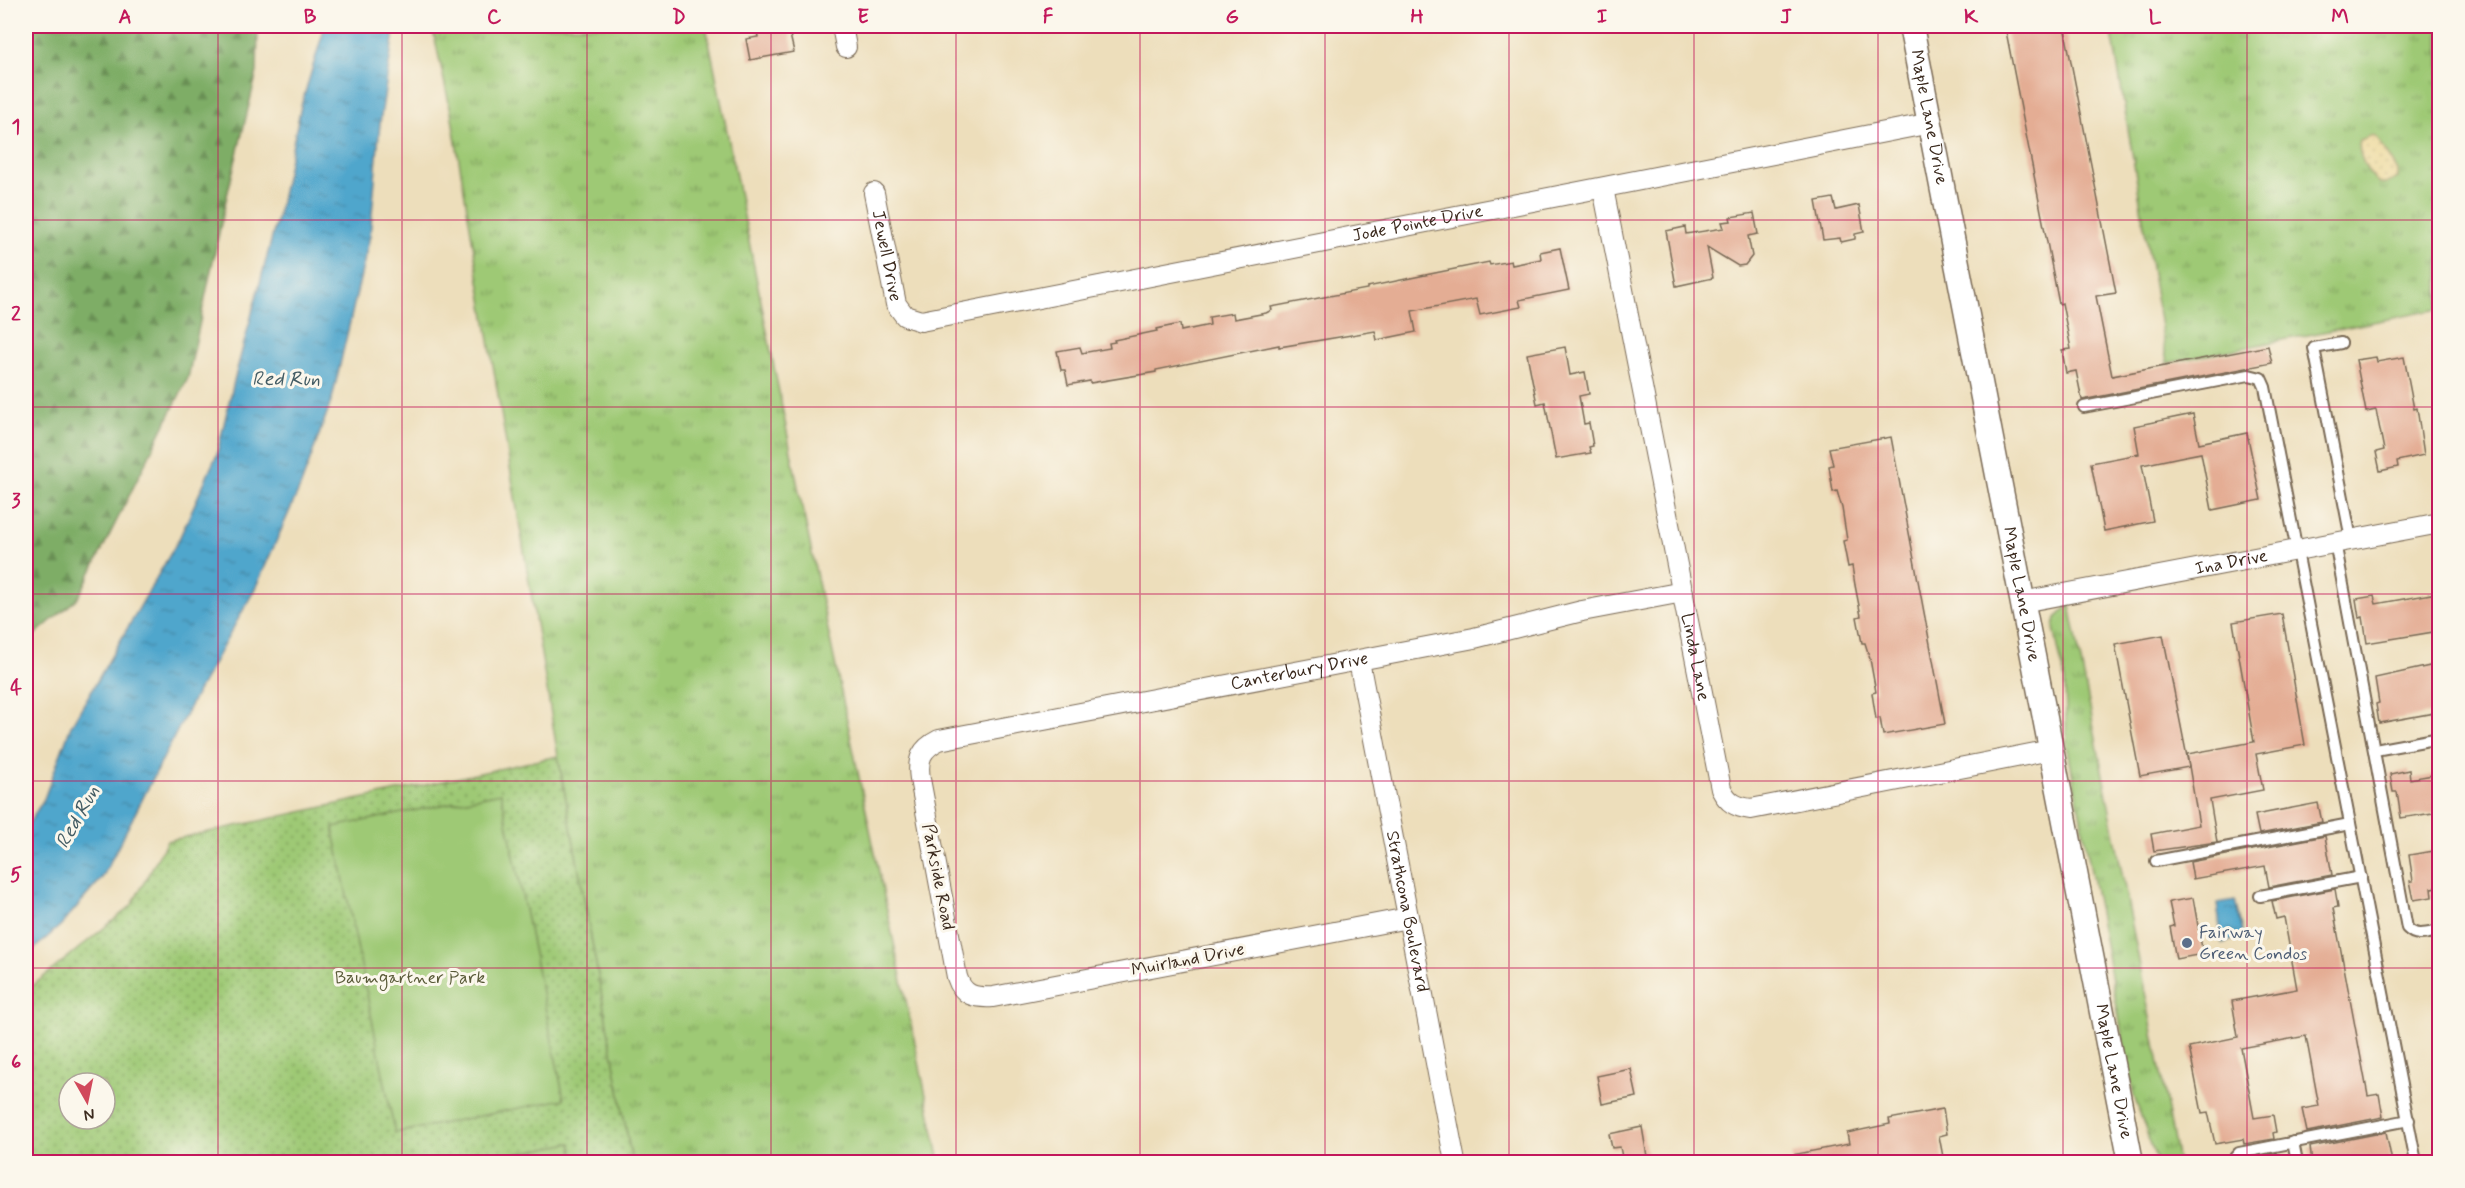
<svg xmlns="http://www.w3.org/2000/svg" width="2465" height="1188" viewBox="0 0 2465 1188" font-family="Mynerve,sans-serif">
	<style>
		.grass { fill: url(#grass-tufts); stroke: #6c7a4a; stroke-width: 1.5 }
		.forest { fill: url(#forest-firs); stroke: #5c6c42; stroke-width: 1.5 }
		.sand { fill: url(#sand-dots); stroke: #94825e; stroke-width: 1.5 }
		.park { fill: url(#park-dots); stroke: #6c7a4a; stroke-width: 1.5; fill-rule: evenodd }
		.pitch { fill: #9ec975; stroke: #6c7a4a; stroke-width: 1.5 }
		.water { fill: url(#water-ripples); stroke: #466875; stroke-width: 1.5 }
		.building { fill: #e4ad94 }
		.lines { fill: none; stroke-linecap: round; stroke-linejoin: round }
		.service-casing { stroke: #796955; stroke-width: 14 }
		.minor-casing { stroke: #796955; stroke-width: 22 }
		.tertiary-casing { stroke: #796955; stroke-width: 27 }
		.service { stroke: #fff; stroke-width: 10 }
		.minor { stroke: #fff; stroke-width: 20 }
		.tertiary { stroke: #fff; stroke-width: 24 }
		.grid { fill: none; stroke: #c2185b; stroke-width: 1.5; stroke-opacity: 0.55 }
		.service-dot { fill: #5c6f8a; stroke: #fbf7ec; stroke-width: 2 }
		.labels { text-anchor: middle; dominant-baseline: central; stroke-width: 6; stroke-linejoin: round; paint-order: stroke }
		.street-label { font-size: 18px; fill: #3b2a1e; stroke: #fbf7ec }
		.service-label { font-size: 18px; fill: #4e5e75; stroke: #fbf7ec; text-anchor: start }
		.park-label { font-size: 18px; fill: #595a38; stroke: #fbf7ec }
		.water-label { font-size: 20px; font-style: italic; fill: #435c64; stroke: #fbf7ec }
		.neatline { fill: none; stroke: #c2185b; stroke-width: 2 }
		.grid-label { font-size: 20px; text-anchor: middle; font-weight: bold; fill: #c2185b }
	</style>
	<defs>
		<pattern id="grass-tufts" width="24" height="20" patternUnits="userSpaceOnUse" patternTransform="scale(1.5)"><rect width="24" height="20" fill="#9ec975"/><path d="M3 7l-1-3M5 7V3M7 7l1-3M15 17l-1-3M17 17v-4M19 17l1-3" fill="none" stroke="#82a35f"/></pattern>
		<pattern id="forest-firs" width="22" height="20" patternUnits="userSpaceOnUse" patternTransform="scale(1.5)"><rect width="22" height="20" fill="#7ead66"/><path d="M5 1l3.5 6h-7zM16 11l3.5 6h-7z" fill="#688d53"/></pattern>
		<pattern id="sand-dots" width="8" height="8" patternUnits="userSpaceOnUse" patternTransform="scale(1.5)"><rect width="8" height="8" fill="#eeda9e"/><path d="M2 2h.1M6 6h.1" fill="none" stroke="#cdbb88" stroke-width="1.8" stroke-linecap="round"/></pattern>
		<pattern id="park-dots" width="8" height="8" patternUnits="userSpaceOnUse" patternTransform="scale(1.5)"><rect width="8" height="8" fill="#9ec975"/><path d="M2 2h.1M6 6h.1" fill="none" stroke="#82a35f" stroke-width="1.8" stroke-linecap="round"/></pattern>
		<pattern id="water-ripples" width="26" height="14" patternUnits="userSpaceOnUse" patternTransform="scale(1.5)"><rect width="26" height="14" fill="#50a6cc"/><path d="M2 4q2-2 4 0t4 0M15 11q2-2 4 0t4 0" fill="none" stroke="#4487a5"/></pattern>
	</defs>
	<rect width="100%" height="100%" fill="#fbf7ec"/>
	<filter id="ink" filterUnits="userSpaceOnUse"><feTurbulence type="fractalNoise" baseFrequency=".0167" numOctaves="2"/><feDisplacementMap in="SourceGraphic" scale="12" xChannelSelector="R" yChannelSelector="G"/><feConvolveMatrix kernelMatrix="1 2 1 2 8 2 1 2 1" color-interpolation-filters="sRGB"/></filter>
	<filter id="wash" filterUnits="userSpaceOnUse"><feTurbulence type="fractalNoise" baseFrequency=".008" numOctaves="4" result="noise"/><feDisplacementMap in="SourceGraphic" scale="24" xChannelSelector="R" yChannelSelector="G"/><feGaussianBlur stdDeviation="1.35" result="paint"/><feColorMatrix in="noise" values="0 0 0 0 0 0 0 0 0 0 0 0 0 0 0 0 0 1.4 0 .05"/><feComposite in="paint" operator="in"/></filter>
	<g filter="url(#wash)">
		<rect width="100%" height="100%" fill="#eddebb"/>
		<!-- grass -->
		<g class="grass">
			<polygon points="432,26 706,26 799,492 940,1162 632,1162 558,756 451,112"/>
			<polygon points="2111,26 2439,26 2439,309 2167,363"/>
			<polygon points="2070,605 2178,1162 2157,1162 2134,1096 2067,745 2065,681 2054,628 2056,618"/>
		</g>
		<!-- forest -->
		<polygon class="forest" points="26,26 258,26 257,72 226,200 188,378 78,598 26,642"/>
		<!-- sand -->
		<path class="sand" d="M2373,135l5,4 20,32v7l-12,6h-7c-10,-8 -23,-31 -19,-44z"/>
		<!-- park -->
		<path class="park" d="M558,756l74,406h-606v-171l105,-85 36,-65zM69,1083h36v36h-36z"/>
		<!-- pitch -->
		<g class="pitch">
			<polygon points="501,793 564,1099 395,1133 333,827"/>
			<polygon points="571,1143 575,1162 477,1162"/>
		</g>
		<!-- water -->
		<g class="water">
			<polygon points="325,26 395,26 380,123 370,236 332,399 301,485 256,587 193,700 102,878 61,925 26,956 26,828 44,799 71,726 179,539 217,454 235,377 278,215 301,106"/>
			<polygon points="2235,900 2243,937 2222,943 2217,903"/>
		</g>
		<g id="blocks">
			<!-- building -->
			<g class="building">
				<polygon points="765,26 788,26 794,52 750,60 746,39 758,37 757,31 766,29"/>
				<polygon points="2005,26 2064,26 2116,293 2096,296 2112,376 2268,346 2272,363 2082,400 2076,371 2066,373 2062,350 2071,349 2062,303 2059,304"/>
				<polygon points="1833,198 1836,210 1859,205 1864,232 1855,234 1855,239 1841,242 1840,238 1823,240 1816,201"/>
				<polygon points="1754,213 1758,234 1748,236 1752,256 1745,265 1738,266 1707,247 1713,278 1676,286 1666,231 1685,227 1686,234 1724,228 1722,222 1731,221 1730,217"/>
				<polygon points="1560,248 1569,290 1519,300 1521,307 1480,315 1476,299 1412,311 1416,332 1377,340 1375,331 1279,347 1279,345 1156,370 1156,372 1090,383 1090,381 1068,385 1065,370 1061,370 1057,351 1080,347 1082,353 1110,348 1109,343 1115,342 1114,340 1157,331 1156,329 1180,324 1181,331 1210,325 1209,317 1233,313 1234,319 1266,313 1272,310 1271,307 1367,289 1367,287 1435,273 1489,262 1490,265 1511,261 1512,265 1541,259 1540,252"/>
				<polygon points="1565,347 1570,375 1585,372 1589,394 1579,396 1584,424 1589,423 1593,446 1589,447 1591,453 1556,459 1545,402 1537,404 1527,354"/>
				<polygon points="2376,357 2377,362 2404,357 2414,409 2417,408 2424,455 2397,461 2398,467 2380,471 2376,452 2384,450 2376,410 2366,412 2356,360"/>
				<polygon points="2193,414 2199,443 2247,433 2261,500 2212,510 2201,453 2180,457 2142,465 2153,521 2104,531 2091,463 2139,454 2134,426"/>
				<polygon points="1891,437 1945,724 1883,735 1880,718 1876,719 1872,693 1876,692 1870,659 1865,643 1862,643 1857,617 1861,616 1855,585 1852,566 1848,567 1843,541 1847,540 1842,508 1837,491 1833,492 1829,466 1833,465 1829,448"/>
				<polygon points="2437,593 2439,631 2367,643 2363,617 2359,618 2356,599 2374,596 2376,604"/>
				<polygon points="2282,614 2305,745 2256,754 2263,790 2210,800 2217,842 2154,851 2151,834 2199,825 2187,754 2254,742 2233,622"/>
				<polygon points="2163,635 2189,767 2140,776 2115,644"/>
				<polygon points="2439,664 2439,712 2379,723 2376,704 2379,703 2375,678"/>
				<polygon points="2409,770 2410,779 2439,774 2439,812 2401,818 2397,792 2393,792 2390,774"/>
				<polygon points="2318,803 2322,822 2259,834 2255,815"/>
				<polygon points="2325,836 2332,875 2269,887 2265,866 2193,879 2190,862"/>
				<polygon points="2439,850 2439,887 2431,888 2432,897 2414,900 2410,881 2413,881 2409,855"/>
				<polygon points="2335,889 2338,907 2333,908 2368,1096 2379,1094 2383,1117 2307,1132 2302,1109 2319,1106 2306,1036 2241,1048 2254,1118 2273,1115 2276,1132 2273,1133 2274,1139 2244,1144 2243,1139 2215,1144 2208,1112 2202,1113 2189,1047 2238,1037 2232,1001 2297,989 2284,917 2276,919 2272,901"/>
				<polygon points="2193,898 2203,954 2176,959 2170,927 2174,926 2169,902"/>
				<polygon points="1631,1069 1637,1097 1602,1104 1597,1076"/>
				<polygon points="1943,1109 1947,1134 1939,1136 1944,1162 1792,1162 1792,1155 1849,1144 1847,1133 1890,1124 1889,1119"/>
				<polygon points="1642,1127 1648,1162 1623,1162 1620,1147 1612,1148 1609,1134"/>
				<polygon points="2386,1132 2392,1162 2312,1162 2310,1147"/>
				<polygon points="2277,1153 2279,1162 2248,1162 2247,1159"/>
			</g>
		</g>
	</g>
	<g filter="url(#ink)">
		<use href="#blocks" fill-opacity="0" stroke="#796955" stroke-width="1.5"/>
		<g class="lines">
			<!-- service casing -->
			<g class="service-casing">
				<g id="service">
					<polyline points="2341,343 2314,348 2351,539"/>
					<polyline points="2084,407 2249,375 2261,378 2265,387 2416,1162"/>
					<path d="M2335,542l72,386c9,10 21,5 33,3"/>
					<polyline points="2375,750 2440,738"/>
					<polyline points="2156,861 2350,824"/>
					<polyline points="2260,896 2361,877"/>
					<polyline points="2293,1142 2297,1162"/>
					<polyline points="2231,1162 2239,1153 2409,1120"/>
				</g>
			</g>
			<!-- minor casing -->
			<g class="minor-casing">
				<g id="minor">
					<polyline points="842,26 846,47"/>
					<path id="s1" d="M1603,188l118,601c7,14 15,18 30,20l300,-59"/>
					<path id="s2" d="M874,193l22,111 9,12 16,5 1010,-198"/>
					<path id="s3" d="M2022,602l418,-79"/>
					<path id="s4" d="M1359,661l96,501"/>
					<path id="s5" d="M1408,918l-415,79c-18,1 -30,-1 -36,-20l-37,-198c-3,-20 1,-30 19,-39l535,-102 108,-27 101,-19"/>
				</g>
			</g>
			<!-- tertiary casing -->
			<g class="tertiary-casing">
				<g id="tertiary">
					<path id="s6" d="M1911,26l220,1136"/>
				</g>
			</g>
			<!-- service -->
			<use href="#service" class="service"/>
			<!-- minor -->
			<use href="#minor" class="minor"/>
			<!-- tertiary -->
			<use href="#tertiary" class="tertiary"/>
		</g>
	</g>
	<!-- grid -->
	<path class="grid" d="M218,26v1136M402,26v1136M587,26v1136M771,26v1136M956,26v1136M1140,26v1136M1325,26v1136M1509,26v1136M1694,26v1136M1878,26v1136M2063,26v1136M2247,26v1136M26,220h2414M26,407h2414M26,594h2414M26,781h2414M26,968h2414"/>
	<!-- markers -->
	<circle class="service-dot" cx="2187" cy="943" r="6"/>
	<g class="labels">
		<!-- street labels -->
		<g class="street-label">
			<text stroke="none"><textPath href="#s6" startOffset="93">Maple Lane Drive</textPath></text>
			<text stroke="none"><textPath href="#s2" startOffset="651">Jode Pointe Drive</textPath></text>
			<text stroke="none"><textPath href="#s2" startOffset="64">Jewell Drive</textPath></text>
			<text stroke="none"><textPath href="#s3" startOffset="213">Ina Drive</textPath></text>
			<text stroke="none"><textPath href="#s6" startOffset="579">Maple Lane Drive</textPath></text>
			<text stroke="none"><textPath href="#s1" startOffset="478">Linda Lane</textPath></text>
			<text stroke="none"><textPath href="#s5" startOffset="1084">Canterbury Drive</textPath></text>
			<text transform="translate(938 877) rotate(79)">Parkside Road</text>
			<text stroke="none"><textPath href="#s4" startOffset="255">Strathcona Boulevard</textPath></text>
			<text transform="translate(1188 960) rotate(-11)">Muirland Drive</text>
			<text stroke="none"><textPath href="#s6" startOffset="1065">Maple Lane Drive</textPath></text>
		</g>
		<!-- service labels -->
		<g class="service-label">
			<text x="2199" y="933">Fairway<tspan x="2199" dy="21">Green Condos</tspan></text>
		</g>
		<!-- park labels -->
		<g class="park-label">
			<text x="410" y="978">Baumgartner Park</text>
		</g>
		<!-- water labels -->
		<g class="water-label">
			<text x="286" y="379">Red Run</text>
			<text transform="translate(78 817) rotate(-61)">Red Run</text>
		</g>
	</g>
	<!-- margin -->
	<rect width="2465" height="1188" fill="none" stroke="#fbf7ec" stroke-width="66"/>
	<!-- north arrow -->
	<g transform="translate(87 1101) rotate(171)"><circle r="28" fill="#fbf7ec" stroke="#aea59a" stroke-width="1.5"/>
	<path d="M0-4.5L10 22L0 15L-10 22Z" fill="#d1495b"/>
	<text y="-9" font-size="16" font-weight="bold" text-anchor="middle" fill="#3b2a1e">N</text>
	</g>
	<rect x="33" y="33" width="2399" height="1122" class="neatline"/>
	<g class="grid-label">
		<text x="125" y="23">A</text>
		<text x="310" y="23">B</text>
		<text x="494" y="23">C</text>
		<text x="679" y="23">D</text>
		<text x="863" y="23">E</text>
		<text x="1048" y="23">F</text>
		<text x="1232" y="23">G</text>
		<text x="1417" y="23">H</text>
		<text x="1602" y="23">I</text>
		<text x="1786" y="23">J</text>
		<text x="1971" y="23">K</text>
		<text x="2155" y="23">L</text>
		<text x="2340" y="23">M</text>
		<text x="16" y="133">1</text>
		<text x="16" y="320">2</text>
		<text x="16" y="507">3</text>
		<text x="16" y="694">4</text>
		<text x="16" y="881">5</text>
		<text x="16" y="1068">6</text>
	</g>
</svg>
